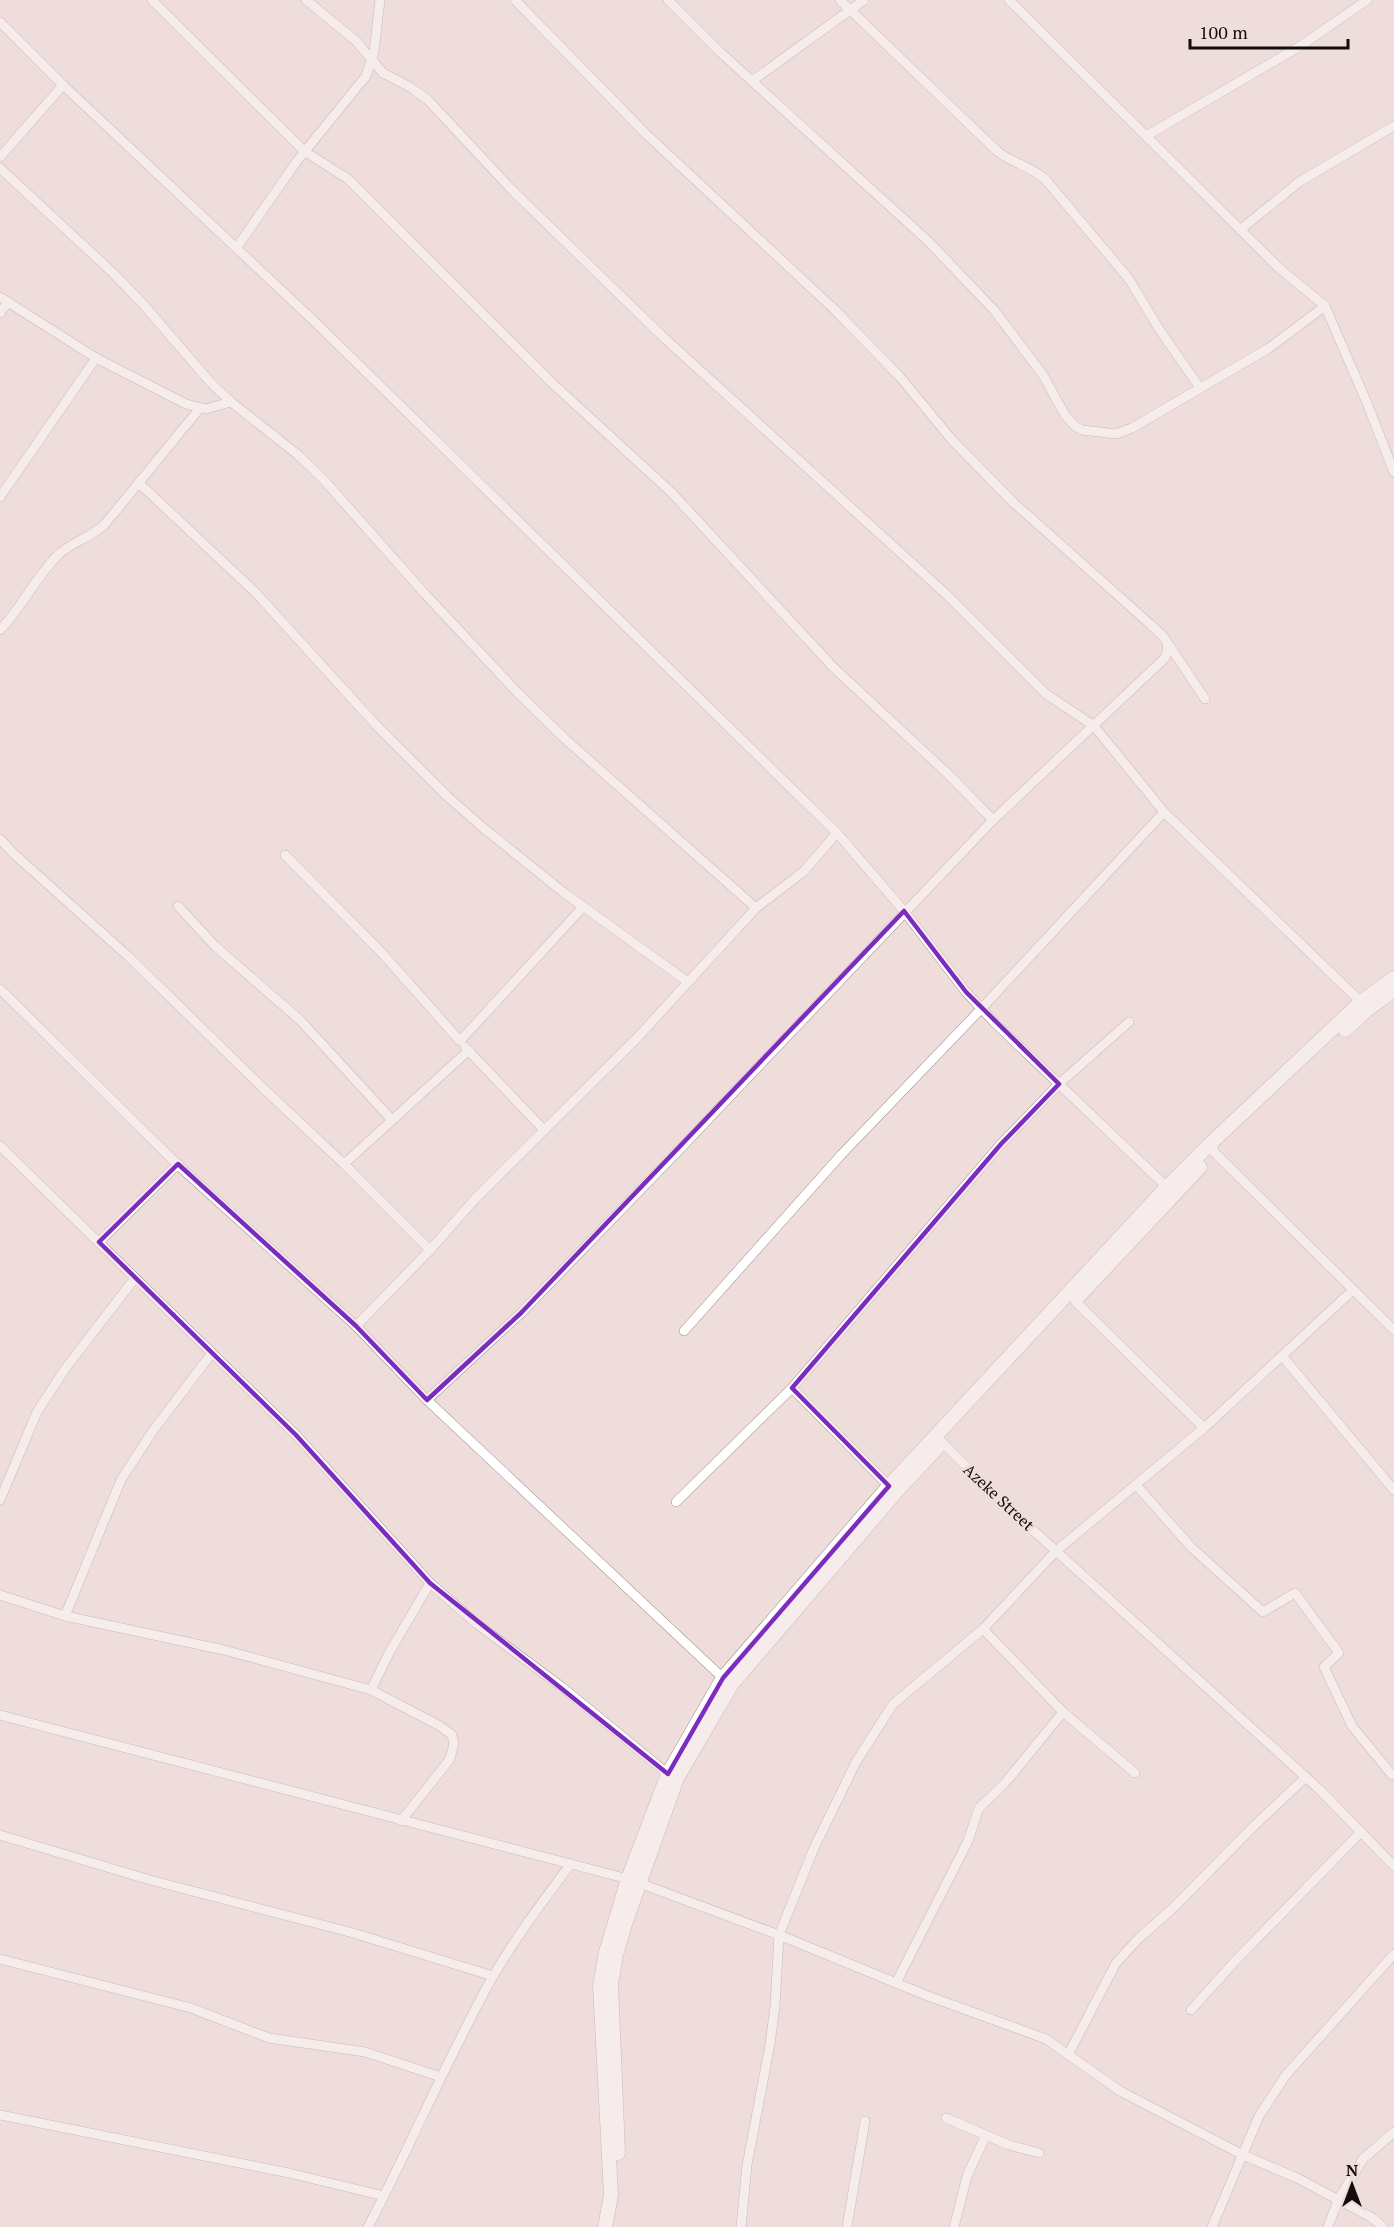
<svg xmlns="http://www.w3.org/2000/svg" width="1394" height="2227" viewBox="0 0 1394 2227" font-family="'PT Serif',serif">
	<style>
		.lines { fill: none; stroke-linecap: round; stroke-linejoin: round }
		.street-casing { stroke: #9f908d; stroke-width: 10 }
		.secondary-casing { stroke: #9f908d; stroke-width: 15 }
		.street { stroke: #fff; stroke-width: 9 }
		.secondary { stroke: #fff; stroke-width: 14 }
		.marked { fill: none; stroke: #7b2cbf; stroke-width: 4.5; stroke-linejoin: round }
		.labels { text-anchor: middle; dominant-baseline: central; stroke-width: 6; stroke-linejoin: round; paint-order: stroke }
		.street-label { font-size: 16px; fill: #120c0c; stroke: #eedddb }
	</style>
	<rect width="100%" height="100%" fill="#eedddb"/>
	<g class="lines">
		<!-- street casing -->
		<g class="street-casing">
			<g id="street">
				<polyline points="152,0 304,151 348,179 551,382 671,492 834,668 948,774 993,820"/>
				<polyline points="306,0 355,40 383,73 410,87 428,100 512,190 660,334 947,595 1046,694 1094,726 1164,812 1361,1002"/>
				<polyline points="668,0 720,52 928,241 994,310 1043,375 1065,415 1075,426 1082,430 1116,434 1132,428 1269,348 1325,306"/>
				<path d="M840,0l157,151c15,12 33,15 48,28l84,100 30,50 41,59"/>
				<polyline points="1009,0 1279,268 1325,306 1367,403 1394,472"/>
				<polyline points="0,22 63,85 315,322 837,833 904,911 966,992 994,1022 1170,1190"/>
				<polyline points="752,81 864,0"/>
				<polyline points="1146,136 1302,45 1367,0"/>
				<polyline points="0,157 63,85"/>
				<polyline points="0,168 113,273 143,304 211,383 231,402 297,454 323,479 425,594 517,692 564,738 756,908"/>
				<polyline points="1240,230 1299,182 1394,126"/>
				<polyline points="237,247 297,161 366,76 374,52 380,0"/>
				<polyline points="0,297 96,358 186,404 206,409 231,402"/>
				<polyline points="0,313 8,302"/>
				<polyline points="140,484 255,592 377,726 447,796 481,826 563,892 688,982"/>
				<polyline points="0,497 96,358"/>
				<path d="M0,630c22,-23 36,-53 58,-75 13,-13 33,-17 47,-31l95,-116"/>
				<polyline points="1169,645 1205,699"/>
				<polyline points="0,839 13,853 129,957 265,1090 344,1164 430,1250"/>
				<polyline points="285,855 382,953 460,1041 583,907"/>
				<polyline points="178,906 215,946 301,1021 392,1120"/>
				<polyline points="0,989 180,1167 356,1326 427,1400 725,1680"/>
				<polyline points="465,1047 544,1130"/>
				<polyline points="1212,1142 1214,1152 1394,1330"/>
				<polyline points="0,1146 296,1435 430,1583 477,1624 562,1687 668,1774"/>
				<polyline points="344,1164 469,1050"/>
				<polyline points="99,1242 178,1164"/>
				<polyline points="1075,1301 1204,1428"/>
				<polyline points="356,1326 430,1250 474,1200 638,1037 756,908 803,872 837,833"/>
				<polyline points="684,1331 841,1155 981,1009 1164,812"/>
				<polyline points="1283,1357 1394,1490"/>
				<polyline points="792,1388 889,1486"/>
				<path d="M427,1400l94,-87 156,-161 316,-332 172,-162c8,-18 -3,-22 -15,-34l-136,-121 -62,-63 -52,-63 -65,-67 -189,-176 -131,-134"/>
				<polyline points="942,1442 993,1494 1319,1789 1394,1866"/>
				<polyline points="1136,1485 1192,1548 1263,1612 1295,1593 1339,1653 1324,1667 1352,1726 1392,1775"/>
				<polyline points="0,1500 37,1412 65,1369 135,1278"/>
				<polyline points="676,1502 792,1388 1001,1144 1059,1084 1129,1022"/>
				<polyline points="0,1595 65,1616 224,1650 371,1690 440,1726 452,1735 454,1743 450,1759 401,1821"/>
				<polyline points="65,1616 121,1480 152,1432 212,1353"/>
				<polyline points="983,1629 1063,1712 1135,1773"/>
				<polyline points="371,1690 389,1653 430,1583"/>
				<polyline points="0,1715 628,1879"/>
				<polyline points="0,1835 150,1880 353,1933 493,1976"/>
				<polyline points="639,1883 779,1935 928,1996 1046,2039 1120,2091 1243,2155 1297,2178 1371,2217 1383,2227"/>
				<polyline points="0,1959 191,2008 269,2038 365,2052 441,2077"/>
				<polyline points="896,1983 968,1841 979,1808 1005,1783 1063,1712"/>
				<polyline points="1191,2010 1237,1959 1361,1832"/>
				<polyline points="1068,2055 1116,1963 1139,1938 1172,1909 1254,1826 1306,1777"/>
				<polyline points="0,2115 289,2173 384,2196"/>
				<polyline points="946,2118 1009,2145 1039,2153"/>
				<path d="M368,2227c43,-82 79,-168 124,-249 23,-40 51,-77 78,-113"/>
				<polyline points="741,2227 747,2165 770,2044 775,2006 779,1935 814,1848 856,1762 893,1704 983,1629 1056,1551 1204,1428 1353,1290"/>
				<polyline points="847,2227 865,2121"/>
				<polyline points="954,2227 967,2176 986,2135"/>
				<polyline points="1212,2227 1259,2116 1286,2075 1394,1954"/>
				<polyline points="1328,2227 1338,2200 1363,2159 1394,2132"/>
			</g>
		</g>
		<!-- secondary casing -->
		<g class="secondary-casing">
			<g id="secondary">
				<polyline points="1345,1030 1367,1010 1394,990"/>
				<polyline points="1078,1297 1200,1167"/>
				<polyline points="618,2153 611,1984 616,1955 625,1924 677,1778 732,1684 896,1492 938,1447"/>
				<polyline points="605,2227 611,2195 600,1985 606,1952 628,1879 668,1774 723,1678 889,1486 1167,1187 1212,1142 1361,1002 1394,978"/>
			</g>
		</g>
		<!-- street -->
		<use href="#street" class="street"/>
		<!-- secondary -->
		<use href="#secondary" class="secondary"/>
	</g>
	<!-- marked area -->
	<path d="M0 0H1394V2227H0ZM904,911l62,81 93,92 -58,60 -209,244 97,98 -166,192 -55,96 -238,-191 -134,-148 -197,-193 79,-78 178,162 71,74 94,-87z" fill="#eedddb" fill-opacity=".55" fill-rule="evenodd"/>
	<path class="marked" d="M904,911l62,81 93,92 -58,60 -209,244 97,98 -166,192 -55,96 -238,-191 -134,-148 -197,-193 79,-78 178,162 71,74 94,-87z"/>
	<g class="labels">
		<!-- street labels -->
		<g class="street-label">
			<text transform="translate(999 1497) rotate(43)">Azeke Street</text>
		</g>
	</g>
	<!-- north arrow -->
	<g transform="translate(1352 2185)" stroke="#eedddb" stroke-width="4.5" paint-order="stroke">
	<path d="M0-4.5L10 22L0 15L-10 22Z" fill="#120c0c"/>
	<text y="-9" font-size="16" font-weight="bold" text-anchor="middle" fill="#120c0c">N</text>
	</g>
	<!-- scale -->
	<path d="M1190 39v9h158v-9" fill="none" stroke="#120c0c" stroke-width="3"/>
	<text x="1199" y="39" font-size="18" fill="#120c0c" stroke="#eedddb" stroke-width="4.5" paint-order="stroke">100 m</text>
</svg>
